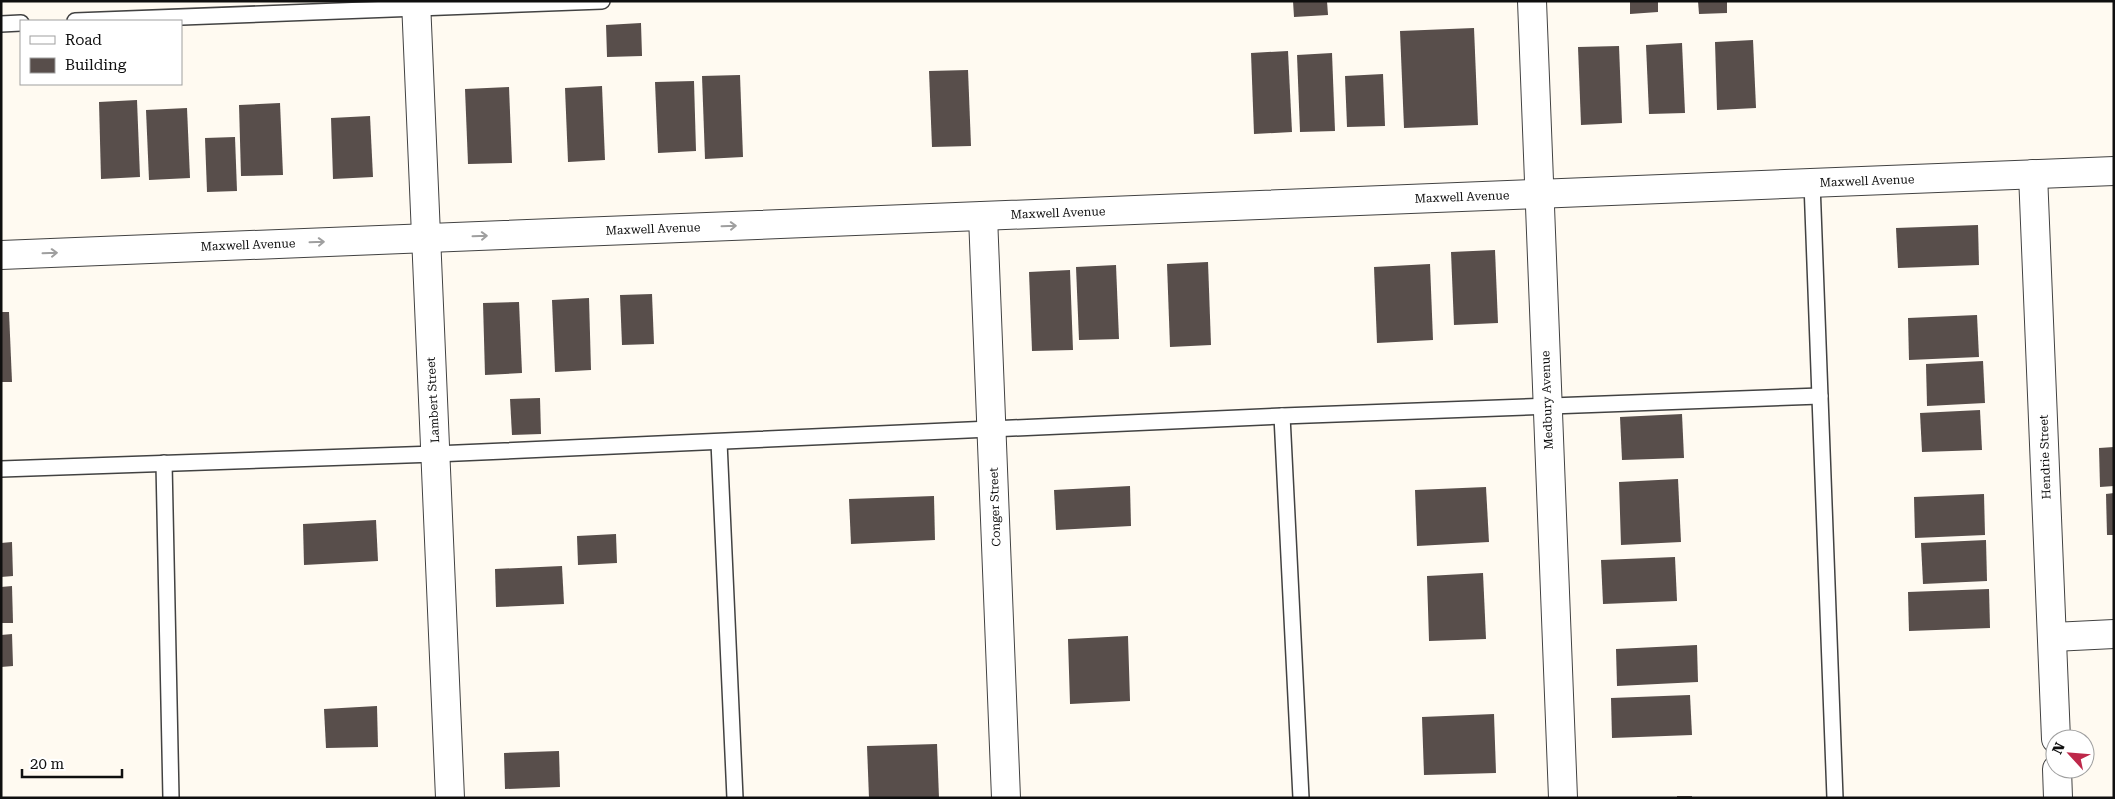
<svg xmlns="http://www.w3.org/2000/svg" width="2115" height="799" viewBox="0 0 2115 799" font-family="'Roboto Serif',serif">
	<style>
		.building { fill: #584e4b }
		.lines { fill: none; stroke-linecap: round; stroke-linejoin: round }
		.lane-casing { stroke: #424242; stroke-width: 18 }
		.street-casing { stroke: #424242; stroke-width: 30 }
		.lane { stroke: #fff; stroke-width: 15 }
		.street { stroke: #fff; stroke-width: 28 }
		.oneway { stroke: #9f9f9f }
		.labels { text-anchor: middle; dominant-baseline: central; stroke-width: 5; stroke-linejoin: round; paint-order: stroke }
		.street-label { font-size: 12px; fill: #0f0f0f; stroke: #fff }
	</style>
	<rect width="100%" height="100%" fill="#fffaf1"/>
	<!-- building -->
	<g class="building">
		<polygon points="1293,1 1327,1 1328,15 1294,17"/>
		<polygon points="1630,1 1658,1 1658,12 1630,14"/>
		<polygon points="1698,1 1727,1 1727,13 1699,14"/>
		<polygon points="641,23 642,56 607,57 606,25"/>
		<polygon points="1474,28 1478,125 1404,128 1400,31"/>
		<polygon points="1753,40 1756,108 1717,110 1715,42"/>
		<polygon points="1682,43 1685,113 1649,114 1646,45"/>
		<polygon points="1619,46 1622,123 1581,125 1578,47"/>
		<polygon points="1288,51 1292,132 1254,134 1251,53"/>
		<polygon points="1332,53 1335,131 1300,132 1297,55"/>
		<polygon points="968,70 971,146 932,147 929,71"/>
		<polygon points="1383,74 1385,126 1347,127 1345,76"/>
		<polygon points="740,75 743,157 705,159 702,76"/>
		<polygon points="694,81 696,151 658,153 655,82"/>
		<polygon points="602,86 605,160 568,162 565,88"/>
		<polygon points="509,87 512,163 468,164 465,89"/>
		<polygon points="137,100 140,177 101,179 99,102"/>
		<polygon points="280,103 283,175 241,176 239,105"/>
		<polygon points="187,108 190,178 149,180 146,110"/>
		<polygon points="370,116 373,177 333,179 331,118"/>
		<polygon points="235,137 237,191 207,192 205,138"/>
		<polygon points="1978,225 1979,265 1898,268 1896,228"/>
		<polygon points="1495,250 1498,323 1454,325 1451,252"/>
		<polygon points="1208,262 1211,345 1170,347 1167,264"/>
		<polygon points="1430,264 1433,340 1377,343 1374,267"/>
		<polygon points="1116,265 1119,339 1079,340 1076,267"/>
		<polygon points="1070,270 1073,350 1032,351 1029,272"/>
		<polygon points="652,294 654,344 622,345 620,295"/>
		<polygon points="589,298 591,370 555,372 552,300"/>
		<polygon points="519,302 522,373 485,375 483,303"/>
		<polygon points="1,312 9,312 12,382 1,382"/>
		<polygon points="1977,315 1979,357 1909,360 1908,318"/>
		<polygon points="1983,361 1985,403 1927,406 1926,364"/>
		<polygon points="540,398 541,434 512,435 510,399"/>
		<polygon points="1980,410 1982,450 1922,452 1920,413"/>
		<polygon points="1682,414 1684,458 1622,460 1620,417"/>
		<polygon points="2114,447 2114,486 2100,487 2099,448"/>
		<polygon points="1678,479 1681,542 1621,545 1619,482"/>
		<polygon points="1130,486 1131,526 1056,530 1054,490"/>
		<polygon points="1486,487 1489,542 1417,546 1415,490"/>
		<polygon points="2114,493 2114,535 2107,535 2106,494"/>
		<polygon points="1984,494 1985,535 1915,538 1914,497"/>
		<polygon points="934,496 935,540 851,544 849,499"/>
		<polygon points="376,520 378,561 304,565 303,524"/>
		<polygon points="616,534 617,563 578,565 577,536"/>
		<polygon points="1986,540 1987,581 1923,584 1921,543"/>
		<polygon points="12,542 13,576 1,577 1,543"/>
		<polygon points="1675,557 1677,601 1603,604 1601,560"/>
		<polygon points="562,566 564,604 496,607 495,569"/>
		<polygon points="1483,573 1486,639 1429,641 1427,576"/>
		<polygon points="12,586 13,623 1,623 1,587"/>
		<polygon points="1989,589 1990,628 1909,631 1908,592"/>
		<polygon points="12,634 13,666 1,667 1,635"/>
		<polygon points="1128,636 1130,701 1070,704 1068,639"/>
		<polygon points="1697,645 1698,682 1617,686 1616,649"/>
		<polygon points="1690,695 1692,735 1612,738 1611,698"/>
		<polygon points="377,706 378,747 326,748 324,709"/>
		<polygon points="1494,714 1496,773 1424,775 1422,717"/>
		<polygon points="937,744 939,798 869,798 867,746"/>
		<polygon points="559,751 560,787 505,789 504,753"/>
		<rect x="1677" y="796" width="15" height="2"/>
	</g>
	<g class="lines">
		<!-- lane casing -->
		<g class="lane-casing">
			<g id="lane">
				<polyline points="75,21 602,1"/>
				<polyline points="1,24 21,23"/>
				<polyline points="1812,183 1835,798"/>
				<polyline points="1282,416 1301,798"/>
				<polyline points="719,442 735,798"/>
				<polyline points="164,463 171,798"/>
				<polyline points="1,469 435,454 1282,416 1820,396"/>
			</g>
		</g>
		<!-- street casing -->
		<g class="street-casing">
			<g id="street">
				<polyline points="416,1 450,798"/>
				<polyline points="1532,1 1563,798"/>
				<polyline points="2033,174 2056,739"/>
				<polyline points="983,216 1006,798"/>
				<polyline points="1,255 2114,171"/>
				<polyline points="2053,637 2114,634"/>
				<polyline points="2057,769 2058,798"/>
			</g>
		</g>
		<!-- lane -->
		<use href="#lane" class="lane"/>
		<!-- street -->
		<use href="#street" class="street"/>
	</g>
	<!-- one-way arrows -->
	<defs><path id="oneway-shaft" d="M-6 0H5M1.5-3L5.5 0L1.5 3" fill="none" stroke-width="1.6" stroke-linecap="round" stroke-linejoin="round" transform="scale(1.25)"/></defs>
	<g class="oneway">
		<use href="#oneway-shaft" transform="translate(729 226) rotate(-2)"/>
		<use href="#oneway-shaft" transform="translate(480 236) rotate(-2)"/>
		<use href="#oneway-shaft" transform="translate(317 242) rotate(-2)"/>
		<use href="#oneway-shaft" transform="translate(50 253) rotate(-2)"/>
	</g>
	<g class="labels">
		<!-- street labels -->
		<g class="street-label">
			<text transform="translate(1867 181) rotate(-2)">Maxwell Avenue</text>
			<text transform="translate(1462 197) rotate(-2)">Maxwell Avenue</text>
			<text transform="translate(1058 213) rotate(-2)">Maxwell Avenue</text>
			<text transform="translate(653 229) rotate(-2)">Maxwell Avenue</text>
			<text transform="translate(248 245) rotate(-2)">Maxwell Avenue</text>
			<text transform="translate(433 400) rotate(-93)">Lambert Street</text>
			<text transform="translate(1547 400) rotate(-92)">Medbury Avenue</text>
			<text transform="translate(2045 457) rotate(-92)">Hendrie Street</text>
			<text transform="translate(995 507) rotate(-92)">Conger Street</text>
		</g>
	</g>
	<!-- border -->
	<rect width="2115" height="799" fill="none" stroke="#0f0f0f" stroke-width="5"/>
	<!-- legend -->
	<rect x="20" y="20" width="162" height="65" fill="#ffffff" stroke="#9f9f9f"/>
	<rect x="30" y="36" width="25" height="8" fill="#ffffff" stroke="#9f9f9f"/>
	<text x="65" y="45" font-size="15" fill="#0f0f0f">Road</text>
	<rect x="30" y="58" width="25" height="15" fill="#584e4b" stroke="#9f9f9f"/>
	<text x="65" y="70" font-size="15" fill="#0f0f0f">Building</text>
	<!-- north arrow -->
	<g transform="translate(2070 754) rotate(296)"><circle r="24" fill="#ffffff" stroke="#9f9f9f"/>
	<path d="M0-4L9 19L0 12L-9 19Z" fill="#be284a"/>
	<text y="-8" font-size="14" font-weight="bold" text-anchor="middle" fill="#0f0f0f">N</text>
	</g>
	<!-- scale -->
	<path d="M22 769v8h100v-8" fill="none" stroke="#0f0f0f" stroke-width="2.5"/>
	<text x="30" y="769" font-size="15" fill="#0f0f0f" stroke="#ffffff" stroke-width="4" paint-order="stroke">20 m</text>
</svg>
